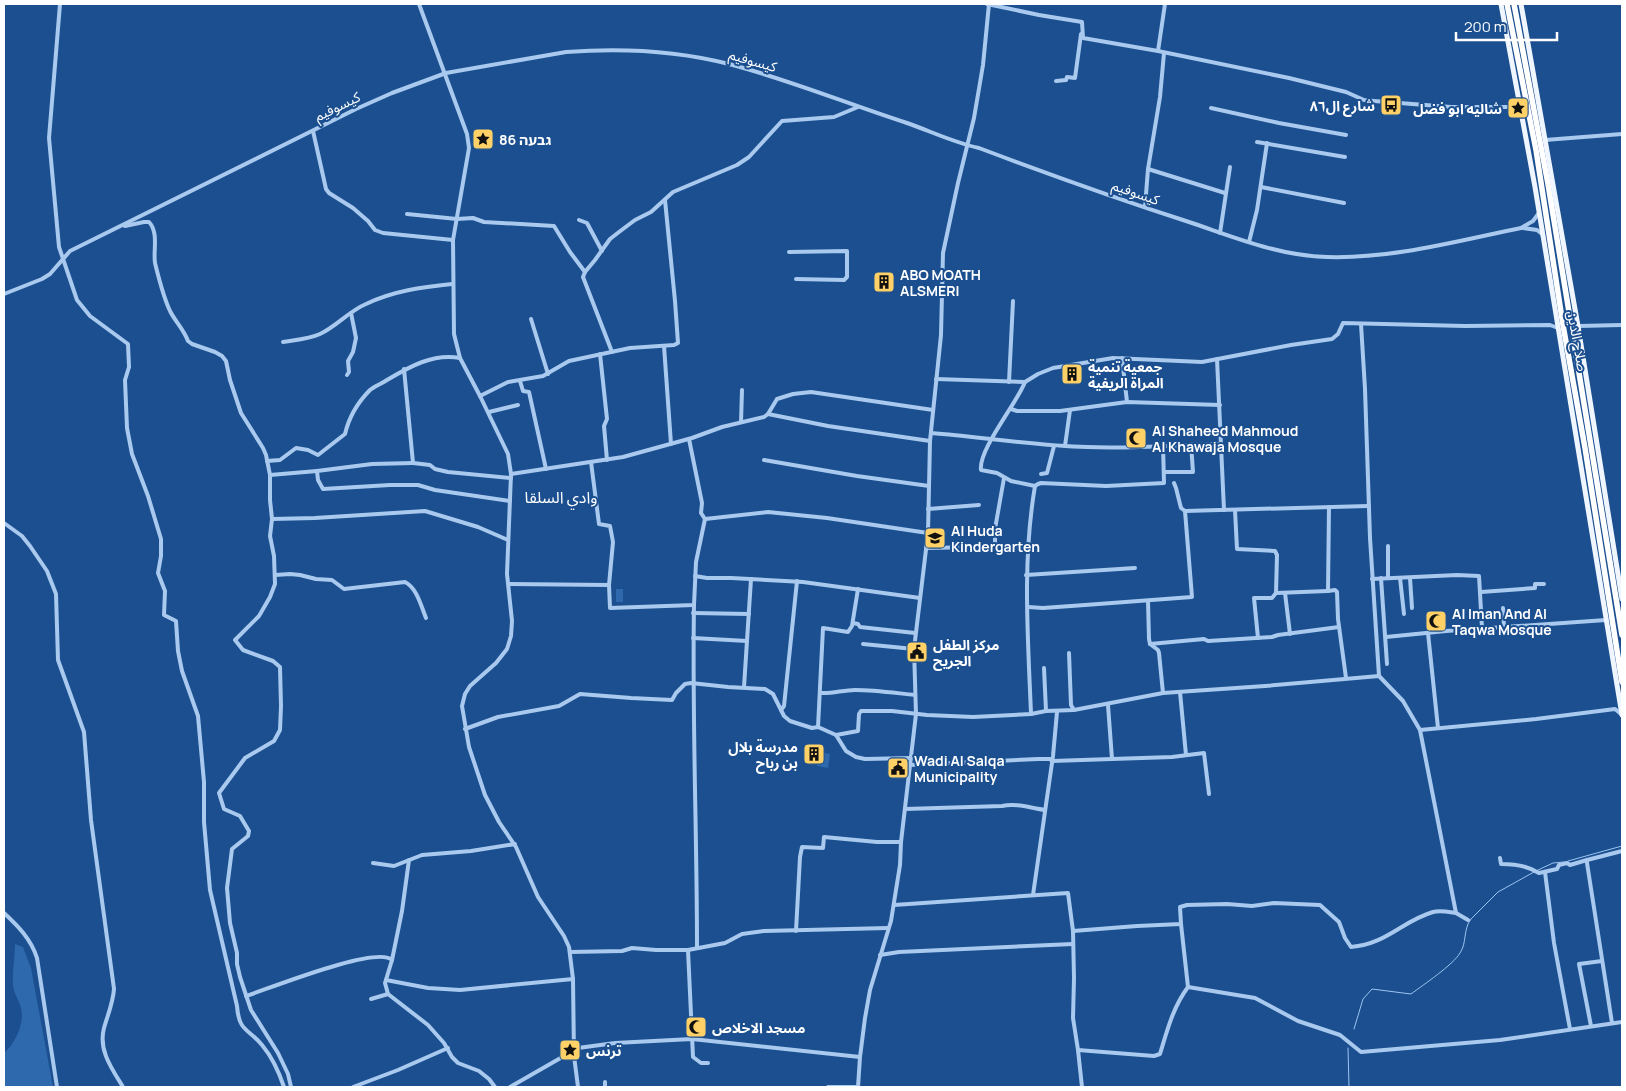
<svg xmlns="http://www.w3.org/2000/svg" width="1626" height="1091" viewBox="0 0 1626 1091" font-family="Manrope,'Noto Sans Arabic','Noto Sans Hebrew',sans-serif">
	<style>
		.green { fill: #2e69ad }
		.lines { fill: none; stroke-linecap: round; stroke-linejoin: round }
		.stream { stroke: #9cc4f0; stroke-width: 1 }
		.minor { stroke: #a9c9ee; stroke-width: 4 }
		.major { stroke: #f0f6ff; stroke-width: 5 }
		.highway { stroke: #fff; stroke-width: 5.5 }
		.labels { text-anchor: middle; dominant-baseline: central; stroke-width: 4; stroke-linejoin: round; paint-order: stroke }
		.street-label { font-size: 14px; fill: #fff; stroke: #1b4f8f }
		.poi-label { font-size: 14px; font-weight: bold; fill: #fff; stroke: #1b4f8f; text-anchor: start }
		.quarter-label { font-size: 16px; fill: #fff; stroke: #1b4f8f }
	</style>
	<rect width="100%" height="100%" fill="#1b4f8f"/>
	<!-- green -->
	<g class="green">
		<rect x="616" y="589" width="7" height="13"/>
		<polygon points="820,752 830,754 828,768 817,766"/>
		<path d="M15,944l8,3 8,21 22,119h-49v-34c11,-9 21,-30 17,-45 -2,-8 -7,-14 -8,-22 -1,-14 2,-28 2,-42z"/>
	</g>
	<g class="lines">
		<!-- stream -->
		<g class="stream">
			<polyline points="1568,861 1622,846"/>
			<polyline points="1538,870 1553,863 1564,862"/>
			<path d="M1354,1029l9,-30 9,-10 39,5c12,-9 42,-29 49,-41 7,-10 3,-24 11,-34l27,-27 36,-20"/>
			<polyline points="1348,1048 1349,1087"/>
		</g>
		<!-- minor -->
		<g class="minor">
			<path d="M60,4l-11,134 10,109 18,53 13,16 38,28 1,23 -4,13 2,48 5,26 16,42 13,43v17l-3,17 7,18 -1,24 12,6 2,30 4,20 16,45 6,66v40l6,68 27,116c2,26 11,22 25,39 10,12 17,27 22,42"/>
			<polyline points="419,4 467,134 469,148 453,240 454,334 460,358 480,396 508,454 511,474 507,574 512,621 511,636 507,649 496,663 470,686 465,694 462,706 469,747 485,795 499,822 516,847 538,897 564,936 569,947 573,979 574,1056 578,1087"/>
			<polyline points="987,4 1039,15 1082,22 1083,38 1158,51 1289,78 1346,92 1364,100 1374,101 1451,107 1527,107"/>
			<polyline points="1158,51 1165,4"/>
			<polyline points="1056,81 1066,80 1067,77 1075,78 1081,34"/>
			<polyline points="1211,108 1279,123 1346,135"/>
			<polyline points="313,131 326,189 329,193 353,208 368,221 375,230 383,233 453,240"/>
			<polyline points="1545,140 1622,134"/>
			<polyline points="1257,142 1345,157"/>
			<polyline points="1148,169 1225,193"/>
			<polyline points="1261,187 1344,203"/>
			<polyline points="1145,207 1148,169 1160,97 1164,53"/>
			<polyline points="407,214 457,219 473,218 484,222 554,226 570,252 585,272"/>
			<polyline points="579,220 587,223 602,251"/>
			<path d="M125,226l19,-4h5c10,11 4,28 6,41 4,16 8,33 15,48 5,10 14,19 18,30l4,3 23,8 7,4 4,5 4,19 11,33 22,35 3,7 4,20v25l2,19 -2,17 4,20 1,28 -5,13 -11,19 -24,24 8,10 30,11 7,6 1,39 -1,24 -6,11 -29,17 -26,35 5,16 16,7 9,15 -1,5 -16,13 -5,39 3,35 7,30v11l3,13 11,33 27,43 10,21 3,13"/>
			<polyline points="1523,228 1537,230 1542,234"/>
			<polyline points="1220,233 1230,167"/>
			<polyline points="1249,242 1257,210 1267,143"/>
			<polyline points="789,252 847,251 847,277 844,280 796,279"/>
			<path d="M4,294l38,-15 8,-5 20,-23 286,-142 36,-16 54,-20 120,-21c53,-4 112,-1 163,12 61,16 119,40 178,59 23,8 48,20 72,25 69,26 139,51 210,74 45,15 90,34 138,35 66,2 130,-16 194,-29l12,-7 6,-8"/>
			<polyline points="531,319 548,374"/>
			<polyline points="1361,324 1365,389 1370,538 1379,676"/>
			<polyline points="1578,326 1622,325"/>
			<path d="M283,342c12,-2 26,-3 37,-8 17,-8 29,-23 46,-30 27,-13 56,-17 86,-20"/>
			<polyline points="664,346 671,444"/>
			<polyline points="612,352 583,277 585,272 595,260 610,239 619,232 635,220 651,212 673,192 737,165 749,157 782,121 834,117 858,107"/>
			<polyline points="600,354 607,419 604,426 607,460"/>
			<polyline points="1122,358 1127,402"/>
			<polyline points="1217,359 1224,510"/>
			<polyline points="404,369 413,463 430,465 435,469 448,472 511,478"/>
			<polyline points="347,375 349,372 348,361 353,352 356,338 351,313"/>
			<polyline points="936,379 1025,382 1038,374 1053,368 1113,358 1202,362 1291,345 1332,339 1338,334 1343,323 1465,326 1550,325 1558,328"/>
			<polyline points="520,381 523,391 529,392 546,469"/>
			<polyline points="1009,382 1013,301"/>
			<path d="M1025,382c-8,21 -47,68 -44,88l16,3 14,8 24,5 3,-2 3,-1 65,3 58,-3 -1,-38"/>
			<polyline points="480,396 508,382 543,376 569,361 630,348 674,345 678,343 675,301 665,200"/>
			<polyline points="1011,409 1017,411 1060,411 1127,402 1220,405"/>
			<polyline points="489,412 518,405"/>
			<polyline points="768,414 828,426 930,441"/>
			<polyline points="741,422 742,390"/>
			<path d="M931,433c52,4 103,13 156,14 44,2 89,-2 133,-3"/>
			<polyline points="1065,446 1070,410"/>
			<polyline points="764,460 857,476 929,486"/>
			<path d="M267,461l13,-1 16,-12 12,2 10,5 27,-21c4,-17 13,-32 25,-44 5,-4 11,-6 17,-10 22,-13 46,-27 73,-22"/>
			<polyline points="591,462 599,524 610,526 613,542 609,585"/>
			<polyline points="317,471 372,464 413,463"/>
			<polyline points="1164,472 1193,472 1191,444"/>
			<polyline points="511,474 623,457 692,438 722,427 764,417 768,414 777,399 793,394 811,392 933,410"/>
			<polyline points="1041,474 1047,473 1054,446"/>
			<polyline points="270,475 317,471 318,480 323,489 390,485 418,485 435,490 510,501"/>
			<polyline points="1174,483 1176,488 1181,508 1185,511 1368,506"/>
			<polyline points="1329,507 1328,591 1335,590 1337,592 1338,619 1346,678"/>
			<polyline points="928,509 979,505"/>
			<polyline points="1235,510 1237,549 1275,551 1277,555 1276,593"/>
			<polyline points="272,519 315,518 425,511 478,527 508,540"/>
			<polyline points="705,519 768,512 827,518 928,533"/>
			<path d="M4,523l18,13 8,10 17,25 9,23 2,66 26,72 7,88 23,169c-1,14 -6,25 -10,39 -6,22 8,41 19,59"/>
			<polyline points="995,547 995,529 1004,478"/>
			<polyline points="926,548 1028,546"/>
			<path d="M275,575l15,-1 10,1 16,4 16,1 12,9 61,-7c12,6 16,24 21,36"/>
			<polyline points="1026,575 1135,568"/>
			<polyline points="695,576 707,578 731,578 803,582 920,598"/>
			<polyline points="1388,577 1388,546"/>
			<polyline points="1381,578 1387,664"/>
			<polyline points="1400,578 1404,614"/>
			<polyline points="1410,578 1412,608"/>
			<polyline points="1372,579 1457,575 1479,576 1482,628"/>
			<polyline points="509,584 609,585 610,608 694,605 696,562 705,519 701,513 702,503 689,439"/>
			<polyline points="1481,592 1535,588 1535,584 1544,584"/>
			<polyline points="1285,593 1290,634"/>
			<polyline points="1148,601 1149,639 1150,644 1158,650 1159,653 1163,693"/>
			<path d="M694,605c-2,114 3,228 3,343"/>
			<polyline points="1028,607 1043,608 1085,605 1192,597 1185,511"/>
			<polyline points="1503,608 1504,627"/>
			<polyline points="693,613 749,614"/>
			<polyline points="853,623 858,624 860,627 915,633"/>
			<polyline points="1428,633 1438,728"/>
			<polyline points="1386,637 1446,631 1606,620"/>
			<polyline points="693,638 747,641"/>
			<polyline points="1258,638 1254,598 1272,598 1276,593 1328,591"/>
			<polyline points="863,644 914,649"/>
			<polyline points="1150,644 1204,639 1208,641 1272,637 1278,635 1339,627"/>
			<polyline points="1069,653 1071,705 1074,710"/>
			<polyline points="1044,668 1046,711"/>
			<polyline points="744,687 751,579"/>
			<polyline points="1180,692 1186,755"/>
			<path d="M820,693c12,1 23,-3 35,-3 20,0 40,3 60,5"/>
			<polyline points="1108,705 1112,759"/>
			<polyline points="781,710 784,706 797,581"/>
			<path d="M1031,714c-3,-76 -9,-152 4,-228"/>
			<polyline points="818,727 823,628 848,632 852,626 858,589"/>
			<polyline points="465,729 498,717 559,706 580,694 631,698 672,700 676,693 685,684 691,683 728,687 765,689 773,694 784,716 790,721 812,728 818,727 836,735 846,751 856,757 865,759 911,758"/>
			<polyline points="1420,730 1456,913 1468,920"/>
			<polyline points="836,735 858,731 859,714 861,711 892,711 927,715 973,717 1031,714 1046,711 1074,710 1163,693 1265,686 1379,676 1403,701 1420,730 1536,719 1615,709 1621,714"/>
			<polyline points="909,765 1038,759 1050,759 1052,761 1172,757 1204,753 1209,794"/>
			<path d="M905,809l97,-3c15,-3 28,2 43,4"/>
			<path d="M1500,858l1,6c12,0 27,2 38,9l18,-4 2,-4 8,-2 3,2 17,-5"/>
			<polyline points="373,863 394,866 422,855 471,851 515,844"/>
			<polyline points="1545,872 1554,943 1570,1029"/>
			<polyline points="1033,895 1053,756 1057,712"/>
			<path d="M894,905l174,-12 5,38 64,-5 44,-2 -1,-17 7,-2 40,-1 25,2 22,-3 46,2 19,17 6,16 6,9c36,-3 51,-26 82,-35 7,-2 16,0 23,1"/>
			<path d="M4,913c14,13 27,26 33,45l20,129"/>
			<polyline points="1181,924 1188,987"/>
			<polyline points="796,931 800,857 802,847 823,848 824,837 877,842 901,842"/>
			<polyline points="1073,931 1074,978 1073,1018 1078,1050"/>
			<polyline points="688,950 693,1057 701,1063 708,1063"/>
			<polyline points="570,952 622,951 632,948 656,950 688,950 725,943 742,934 764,931 888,928"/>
			<polyline points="880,955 899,952 1073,944"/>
			<polyline points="392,960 402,911 409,860"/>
			<polyline points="386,980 428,988 460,990 573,979"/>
			<path d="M246,996c22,-7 131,-51 146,-36l-7,23 3,11 40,31 16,18 8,14 6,6 21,8 10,8 6,8"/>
			<polyline points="371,999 388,994"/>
			<polyline points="1612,1023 1587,863 1587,860 1622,851"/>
			<polyline points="1591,1026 1579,964 1602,961"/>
			<polyline points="605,1082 605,1087"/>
			<polyline points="353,1087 398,1070 448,1048"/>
			<polyline points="510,1087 578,1048 615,1043 692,1039 860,1057"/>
			<polyline points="828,1087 858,1087"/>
			<polyline points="858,1087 860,1057 865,1018 870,990 891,921 900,865 901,842 916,714 914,649 928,533 930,441 941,335 943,253 958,183 974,118 983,65 989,4"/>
			<path d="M1082,1087l-4,-37 76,6 6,-2c7,-23 13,-47 28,-67l67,11 43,23 42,14 21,17 139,-12 122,-18"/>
		</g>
		<!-- major -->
		<g class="major">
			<polyline points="1501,4 1535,187 1622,715"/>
			<polyline points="1521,4 1578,326 1622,599"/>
		</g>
		<!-- highway -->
		<g class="highway">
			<polyline points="1507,4 1536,150 1563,325 1585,448 1622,682"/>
			<polyline points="1514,4 1548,184 1622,635"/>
		</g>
	</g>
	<!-- icons -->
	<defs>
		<g id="bus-square" transform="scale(1.125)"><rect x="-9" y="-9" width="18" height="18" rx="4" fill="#ffd166" stroke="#1b4f8f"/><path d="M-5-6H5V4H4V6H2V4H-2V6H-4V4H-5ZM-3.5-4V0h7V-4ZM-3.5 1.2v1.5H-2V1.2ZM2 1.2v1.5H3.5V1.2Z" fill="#111"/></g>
		<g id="sight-square" transform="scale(1.125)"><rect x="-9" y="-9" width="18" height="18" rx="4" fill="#ffd166" stroke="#1b4f8f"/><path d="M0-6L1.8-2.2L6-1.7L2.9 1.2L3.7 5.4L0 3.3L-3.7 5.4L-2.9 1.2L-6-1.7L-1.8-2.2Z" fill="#111"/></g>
		<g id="building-square" transform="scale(1.125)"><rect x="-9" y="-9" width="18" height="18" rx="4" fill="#ffd166" stroke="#1b4f8f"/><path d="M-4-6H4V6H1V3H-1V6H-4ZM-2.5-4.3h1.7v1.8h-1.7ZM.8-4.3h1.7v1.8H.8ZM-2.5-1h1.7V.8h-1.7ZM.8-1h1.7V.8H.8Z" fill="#111"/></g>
		<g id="mosque-square" transform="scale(1.125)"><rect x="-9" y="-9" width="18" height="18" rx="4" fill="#ffd166" stroke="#1b4f8f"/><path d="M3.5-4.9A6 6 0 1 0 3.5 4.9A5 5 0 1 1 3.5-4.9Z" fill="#111"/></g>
		<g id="school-square" transform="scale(1.125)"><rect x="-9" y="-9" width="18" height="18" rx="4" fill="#ffd166" stroke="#1b4f8f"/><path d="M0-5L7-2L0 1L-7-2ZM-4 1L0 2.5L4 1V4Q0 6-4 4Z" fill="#111"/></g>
		<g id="civic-square" transform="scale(1.125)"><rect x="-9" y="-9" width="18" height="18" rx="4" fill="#ffd166" stroke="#1b4f8f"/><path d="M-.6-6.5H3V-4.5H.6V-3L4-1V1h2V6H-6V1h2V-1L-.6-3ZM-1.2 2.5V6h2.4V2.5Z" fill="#111"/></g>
	</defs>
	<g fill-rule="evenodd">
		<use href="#bus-square" x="1391" y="105"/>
		<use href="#sight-square" x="1518" y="108"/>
		<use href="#sight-square" x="483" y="139"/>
		<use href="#building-square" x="884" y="282"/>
		<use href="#building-square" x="1072" y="374"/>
		<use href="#mosque-square" x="1136" y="438"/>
		<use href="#school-square" x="935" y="538"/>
		<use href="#mosque-square" x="1436" y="621"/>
		<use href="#civic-square" x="917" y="652"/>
		<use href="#building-square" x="814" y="754"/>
		<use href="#civic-square" x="898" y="768"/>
		<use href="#mosque-square" x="696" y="1027"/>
		<use href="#sight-square" x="570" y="1050"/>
	</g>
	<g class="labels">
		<!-- street labels -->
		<g class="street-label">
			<text transform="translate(753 60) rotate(16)">كيسوفيم</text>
			<text transform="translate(337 106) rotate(-26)">كيسوفيم</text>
			<text transform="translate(1136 192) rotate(19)">كيسوفيم</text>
			<text transform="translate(1578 341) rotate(80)">صلاح الدين</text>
		</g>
		<!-- poi labels -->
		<g class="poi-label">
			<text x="1375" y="105" text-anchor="end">شارع ال٨٦</text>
			<text x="1502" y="108" text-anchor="end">شاليه ابو فضل</text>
			<text x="499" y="139">גבעה 86</text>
			<text x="900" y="274">ABO MOATH<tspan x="900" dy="16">ALSMERI</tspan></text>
			<text x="1088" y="366">جمعية تنمية<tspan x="1088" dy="16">المراة الريفية</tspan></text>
			<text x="1152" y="430">Al Shaheed Mahmoud<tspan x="1152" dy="16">Al Khawaja Mosque</tspan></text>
			<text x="951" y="530">Al Huda<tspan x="951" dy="16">Kindergarten</tspan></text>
			<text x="1452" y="613">Al Iman And Al<tspan x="1452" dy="16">Taqwa Mosque</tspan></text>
			<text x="933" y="644">مركز الطفل<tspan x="933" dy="16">الجريح</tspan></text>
			<text x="798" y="746" text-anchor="end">مدرسة بلال<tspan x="798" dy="16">بن رباح</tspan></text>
			<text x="914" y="760">Wadi Al Salqa<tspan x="914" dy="16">Municipality</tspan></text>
			<text x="712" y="1027">مسجد الاخلاص</text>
			<text x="586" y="1050">ترنس</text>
		</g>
		<!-- quarter labels -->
		<g class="quarter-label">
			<text x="561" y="497">وادي السلقا</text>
		</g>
	</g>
	<!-- border -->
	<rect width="1626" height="1091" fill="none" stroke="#ffffff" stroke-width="10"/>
	<!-- scale -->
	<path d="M1456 32v8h101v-8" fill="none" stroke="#ffffff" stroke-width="2.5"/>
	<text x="1464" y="32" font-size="15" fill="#ffffff" stroke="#1b4f8f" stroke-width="4" paint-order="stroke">200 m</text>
</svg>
